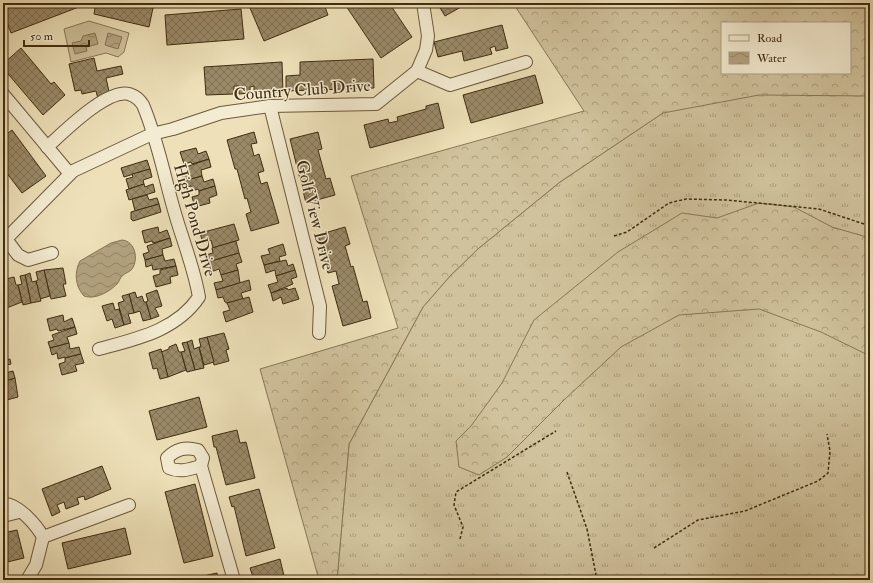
<svg xmlns="http://www.w3.org/2000/svg" width="873" height="583" viewBox="0 0 873 583" font-family="'IM FELL Double Pica',serif">
	<style>
		.grass { fill: url(#grass-tufts); stroke: #887756 }
		.forest { fill: url(#forest-crowns); stroke: #887756; fill-rule: evenodd }
		.pitch { fill: #d0c29c; stroke: #887756 }
		.water { fill: url(#water-waves); stroke: #857353 }
		.building { fill: url(#building-cross-hatch); stroke: #402c10 }
		.lines { fill: none; stroke-linecap: round; stroke-linejoin: round }
		.minor-casing { stroke: #6c593a; stroke-width: 14 }
		.path { stroke: #402c10; stroke-width: 1.5; stroke-dasharray: 3 2; stroke-linecap: butt }
		.minor { stroke: #f4ecd2; stroke-width: 12 }
		.labels { text-anchor: middle; dominant-baseline: central; stroke-width: 3; stroke-linejoin: round; paint-order: stroke }
		.street-label { font-size: 17px; fill: #402c10; stroke: #f4ecd2 }
	</style>
	<defs>
		<pattern id="grass-tufts" width="24" height="20" patternUnits="userSpaceOnUse"><rect width="24" height="20" fill="#d0c29c"/><path d="M3 7l-1-3M5 7V3M7 7l1-3M15 17l-1-3M17 17v-4M19 17l1-3" fill="none" stroke="#aa9e7e"/></pattern>
		<pattern id="forest-crowns" width="20" height="18" patternUnits="userSpaceOnUse"><rect width="20" height="18" fill="#d0c29c"/><path d="M2 6a3 3 0 1 1 6 0M12 15a3 3 0 1 1 6 0" fill="none" stroke="#aa9e7e"/></pattern>
		<pattern id="water-waves" width="16" height="10" patternUnits="userSpaceOnUse"><rect width="16" height="10" fill="#b3a380"/><path d="M0 5q4-4 8 0t8 0" fill="none" stroke="#938567"/></pattern>
		<pattern id="building-cross-hatch" width="8" height="8" patternUnits="userSpaceOnUse"><rect width="8" height="8" fill="#9a8a68"/><path d="M0 0l8 8M0 8l8-8" fill="none" stroke="#7f7154"/></pattern>
	</defs>
	<rect width="100%" height="100%" fill="#eee1b9"/>
	<filter id="stains"><feTurbulence type="fractalNoise" baseFrequency=".005" numOctaves="4"/><feColorMatrix values="0 0 0 0 .2 0 0 0 0 .09 0 0 0 0 .02 0 0 0 .5 -.17"/></filter>
	<radialGradient id="worn" r=".72"><stop offset=".6" stop-color="#630" stop-opacity="0"/><stop offset="1" stop-color="#630" stop-opacity=".3"/></radialGradient>
	<!-- grass -->
	<polygon class="grass" points="870,46 870,580 337,580 349,444 423,307 450,276 479,248 560,182 722,73 850,73"/>
	<!-- forest -->
	<g class="forest">
		<path d="M513,3h357v93l-111,-1 -96,18 -103,69 -81,66 -28,27 -28,32 -74,137 -12,136h-18l-59,-211 138,-41 -47,-152 233,-65zM722,23h128v50h-128z"/>
		<polygon points="759,203 794,207 832,227 870,238 870,356 821,332 759,309 679,315 621,347 565,399 507,457 479,475 459,467 456,441 471,426 502,383 534,320 618,252 682,213 717,218"/>
	</g>
	<!-- pitch -->
	<polygon class="pitch" points="89,21 129,33 124,52 118,57 106,53 71,62 64,29"/>
	<!-- water -->
	<g class="water">
		<polygon points="95,33 98,44 86,47 87,51 75,54 72,43 81,41 83,36"/>
		<polygon points="108,33 122,37 118,49 105,45"/>
		<path d="M122,240c13,1 17,19 10,29 -2,3 -7,4 -10,7 -2,2 -3,6 -5,8 -8,8 -22,16 -33,12 -9,-10 -10,-23 -4,-35l31,-18z"/>
	</g>
	<!-- building -->
	<g class="building">
		<polygon points="9,3 83,3 84,5 11,33 3,12 3,5"/>
		<polygon points="96,3 154,3 149,27 94,14"/>
		<polygon points="263,3 332,3 332,4 325,7 328,15 264,41 250,8"/>
		<polygon points="344,3 389,3 412,37 381,58"/>
		<polygon points="437,3 468,3 445,16"/>
		<polygon points="241,9 244,39 167,45 165,15"/>
		<polygon points="502,25 508,48 496,51 495,46 490,48 492,54 464,61 462,51 438,57 434,42"/>
		<polygon points="21,48 51,84 54,82 65,95 43,115 3,68 3,64"/>
		<polygon points="94,58 97,71 121,66 123,74 106,78 110,96 98,99 96,91 82,94 81,90 75,91 69,64"/>
		<polygon points="373,59 374,88 286,91 286,76 300,75 300,62"/>
		<polygon points="282,62 283,92 254,94 254,86 250,87 250,93 239,94 239,86 234,86 234,94 206,95 204,67"/>
		<polygon points="535,75 543,103 471,123 463,95"/>
		<polygon points="438,103 444,128 370,148 364,125 388,119 389,123 398,121 397,117 426,109 426,106"/>
		<polygon points="12,130 46,176 22,193 3,168 3,137"/>
		<polygon points="254,132 257,143 251,144 254,156 259,154 264,171 258,173 261,184 267,182 279,223 251,231 246,214 251,212 247,198 245,199 237,169 235,169 227,140"/>
		<polygon points="318,132 322,149 318,150 326,179 330,178 335,195 306,203 290,139"/>
		<polygon points="196,148 198,154 206,151 209,159 192,164 191,162 184,164 180,152"/>
		<polygon points="209,159 211,167 201,170 202,176 184,181 182,174 187,173 186,167"/>
		<polygon points="147,160 150,169 124,177 121,168"/>
		<polygon points="150,169 152,177 143,180 144,184 129,189 126,179 133,177 132,174"/>
		<polygon points="202,176 204,182 213,179 215,186 199,191 198,189 192,191 191,186 185,187 184,181"/>
		<polygon points="144,184 145,187 153,184 155,192 129,200 126,190"/>
		<polygon points="215,186 217,195 209,198 210,203 195,207 192,197 199,195 199,191"/>
		<polygon points="147,195 149,200 157,198 159,204 135,211 132,199"/>
		<polygon points="159,204 161,212 133,221 131,219 131,212"/>
		<polygon points="234,224 239,240 213,248 211,240 203,243 200,233"/>
		<polygon points="158,227 159,233 167,230 170,238 153,243 152,241 145,243 142,231"/>
		<polygon points="345,227 350,244 345,246 351,267 353,266 363,302 367,301 371,318 343,326 332,286 339,284 336,271 328,273 318,235"/>
		<polygon points="170,238 172,246 162,249 163,255 145,260 143,254 149,252 147,246"/>
		<polygon points="236,241 239,253 208,262 206,255 213,253 212,248"/>
		<polygon points="283,244 286,255 279,257 280,261 264,265 261,256 270,254 268,249"/>
		<polygon points="239,253 242,262 236,264 238,270 221,275 219,269 211,272 208,262"/>
		<polygon points="163,255 165,261 174,259 176,266 153,270 152,265 146,267 145,260"/>
		<polygon points="286,260 288,266 293,264 295,270 276,276 275,270 266,273 264,265"/>
		<polygon points="176,266 178,275 170,277 171,283 156,287 153,276 160,274 160,270"/>
		<polygon points="63,268 66,284 63,284 66,296 51,299 44,270"/>
		<polygon points="44,270 50,296 40,299 36,281 38,280 36,272"/>
		<polygon points="238,270 240,283 216,290 214,283 223,281 221,275"/>
		<polygon points="295,270 297,277 291,279 293,284 271,293 268,285 278,282 276,276"/>
		<polygon points="30,273 32,282 36,281 41,301 31,303 25,275"/>
		<polygon points="25,275 31,303 23,305 18,285 22,284 20,276"/>
		<polygon points="14,277 16,285 18,285 22,302 4,309 3,282 7,282 6,279"/>
		<polygon points="249,280 251,290 241,293 243,299 227,303 225,302 223,297 218,298 216,290"/>
		<polygon points="287,288 288,290 295,288 299,299 283,304 281,297 273,301 271,293"/>
		<polygon points="157,290 162,306 155,308 159,316 151,319 146,302 148,301 146,294"/>
		<polygon points="135,292 137,298 142,296 144,302 146,302 151,319 143,321 140,311 134,313 129,294"/>
		<polygon points="129,294 134,313 128,314 131,323 124,325 118,303 124,301 122,296"/>
		<polygon points="249,297 253,312 226,322 223,312 230,310 227,303"/>
		<polygon points="113,303 115,310 119,309 124,325 115,328 112,319 107,321 102,306"/>
		<polygon points="63,315 64,322 72,318 75,327 58,331 57,329 50,331 47,319"/>
		<polygon points="75,327 77,334 67,337 69,343 50,348 48,342 54,340 52,335"/>
		<polygon points="224,333 229,349 226,350 229,361 214,365 207,337"/>
		<polygon points="207,337 214,362 204,365 199,347 201,347 199,339"/>
		<polygon points="192,340 194,349 199,347 204,368 195,370 187,342"/>
		<polygon points="187,342 195,370 187,372 181,352 185,351 182,343"/>
		<polygon points="69,343 70,349 79,347 81,354 65,358 65,357 58,359 57,353 52,355 50,348"/>
		<polygon points="176,344 179,352 181,352 186,370 168,377 161,352 169,349 169,347"/>
		<polygon points="161,349 168,377 160,379 157,368 153,369 149,353"/>
		<polygon points="81,354 84,363 75,365 77,371 62,375 59,364 65,362 65,358"/>
		<polygon points="10,359 11,364 3,366 3,361"/>
		<polygon points="3,371 5,373 13,371 15,378 3,382"/>
		<polygon points="15,378 18,397 3,401 3,382"/>
		<polygon points="199,397 207,427 157,440 149,411"/>
		<polygon points="237,430 240,443 246,442 255,478 226,485 216,447 214,447 212,436"/>
		<polygon points="102,466 111,489 85,500 84,496 77,498 79,504 66,509 64,502 57,505 60,512 52,516 42,489"/>
		<polygon points="195,484 213,556 184,563 165,492"/>
		<polygon points="259,489 275,548 246,556 234,506 232,507 229,497"/>
		<polygon points="125,528 131,554 68,569 62,543"/>
		<polygon points="17,530 24,558 3,563 3,533"/>
		<polygon points="280,559 285,580 254,580 250,568"/>
		<polygon points="217,573 218,580 185,580"/>
	</g>
	<g class="lines">
		<!-- minor casing -->
		<g class="minor-casing">
			<g id="minor">
				<polyline points="417,71 450,85 526,62"/>
				<polyline points="3,94 70,174"/>
				<polyline points="270,106 320,306 319,333"/>
				<path d="M47,147c17,-15 59,-58 82,-53 6,2 11,6 14,11 14,33 21,70 31,105 8,29 20,57 25,87 -23,34 -63,42 -100,52"/>
				<polyline points="6,239 18,255 28,260 52,253"/>
				<polyline points="3,242 73,171 152,134 173,129 221,113 270,106 376,104 417,71 426,50 428,36 423,3"/>
				<path d="M201,466c-11,3 -21,7 -32,2l-2,-10c10,-10 19,-11 31,-8l5,8 -2,8 33,114"/>
				<path d="M3,504c14,-2 34,22 40,33l-7,28 -9,15"/>
				<polyline points="3,516 19,512"/>
				<polyline points="43,537 129,505"/>
			</g>
		</g>
		<!-- path -->
		<g class="path">
			<polyline points="614,236 627,232 669,203 686,199 727,200 819,209 870,226"/>
			<polyline points="567,472 587,529 597,580"/>
			<polyline points="460,539 463,527 454,505 456,492 556,431"/>
			<polyline points="654,548 698,520 745,511 818,481 828,473 830,451 827,434"/>
		</g>
		<!-- minor -->
		<use href="#minor" class="minor"/>
	</g>
	<g class="labels">
		<!-- street labels -->
		<g class="street-label">
			<text transform="translate(302 90) rotate(-4)">Country Club Drive</text>
			<text transform="translate(315 215) rotate(76)">Golf View Drive</text>
			<text transform="translate(195 220) rotate(74)">High Pond Drive</text>
		</g>
	</g>
	<!-- margin -->
	<rect width="873" height="583" fill="none" stroke="#eee1b9" stroke-width="16"/>
	<rect x="4" y="4" width="865" height="575" fill="none" stroke="#402c10" stroke-width="2"/>
	<rect x="8" y="8" width="857" height="567" fill="none" stroke="#402c10"/>
	<!-- legend -->
	<rect x="721" y="22" width="130" height="52" fill="#f4ecd2" stroke="#ac9f84"/>
	<rect x="729" y="35" width="20" height="6" fill="#f4ecd2" stroke="#ac9f84"/>
	<text x="757" y="42" font-size="12" fill="#402c10">Road</text>
	<rect x="729" y="52" width="20" height="12" fill="url(#water-waves)" stroke="#ac9f84"/>
	<text x="757" y="62" font-size="12" fill="#402c10">Water</text>
	<!-- scale -->
	<path d="M24 40v6h65v-6" fill="none" stroke="#402c10" stroke-width="2"/>
	<text x="30" y="40" font-size="12" fill="#402c10" stroke="#f4ecd2" stroke-width="3" paint-order="stroke">50 m</text>
	<rect width="100%" height="100%" filter="url(#stains)"/>
	<rect width="100%" height="100%" fill="url(#worn)"/>
</svg>
